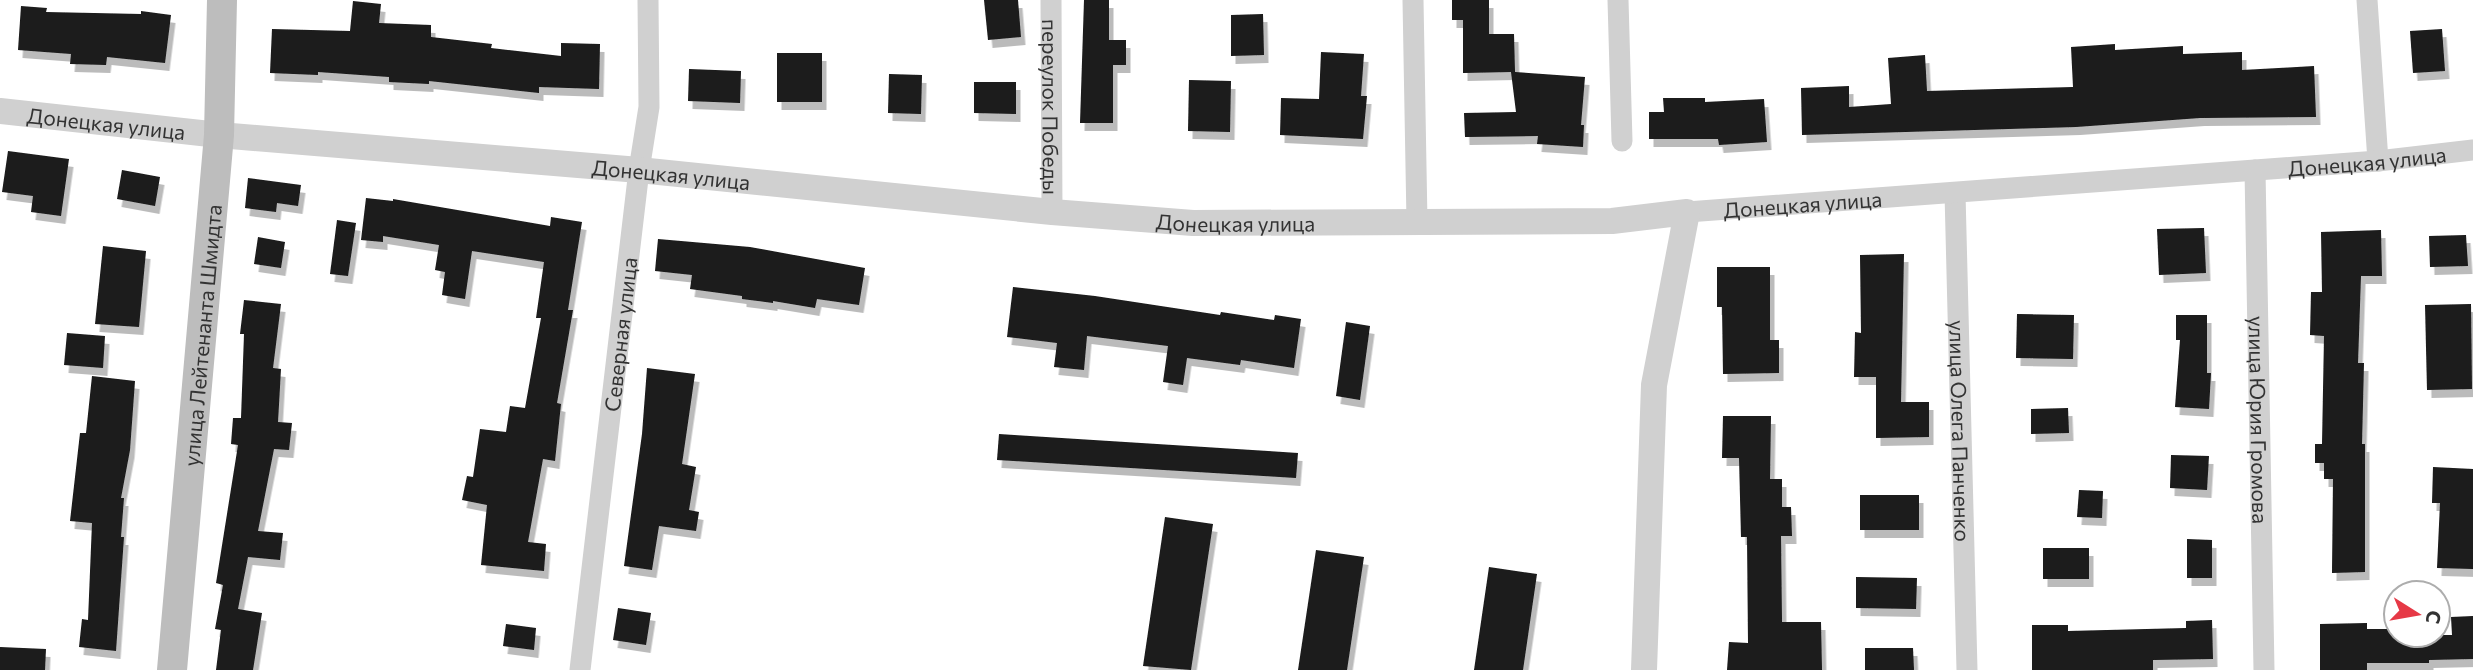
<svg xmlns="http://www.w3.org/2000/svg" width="2473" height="670" viewBox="0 0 2473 670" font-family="Commissioner,sans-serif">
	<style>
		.building { fill: #1a1a1a; filter: url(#shadow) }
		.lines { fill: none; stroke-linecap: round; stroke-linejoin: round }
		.minor { stroke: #d0d0d0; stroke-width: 21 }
		.tertiary { stroke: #d0d0d0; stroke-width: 26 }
		.secondary { stroke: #bdbdbd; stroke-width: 30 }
		.labels { text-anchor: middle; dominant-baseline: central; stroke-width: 7; stroke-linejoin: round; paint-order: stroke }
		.street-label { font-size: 21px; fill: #333; stroke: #fff }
	</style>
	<defs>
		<filter id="shadow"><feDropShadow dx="4.5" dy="8" stdDeviation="0" flood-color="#0004"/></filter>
	</defs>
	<rect width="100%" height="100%" fill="#fff"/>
	<!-- building -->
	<g class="building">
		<polygon points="984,0 1018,0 1021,37 988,40"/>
		<polygon points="1084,0 1109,0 1109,40 1126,40 1126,65 1113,65 1113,123 1080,123"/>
		<polygon points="1452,0 1489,0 1489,34 1514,34 1515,72 1585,77 1581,125 1584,125 1583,147 1537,144 1538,136 1465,137 1464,113 1516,112 1511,72 1463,73 1463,20 1452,20"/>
		<polygon points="353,1 381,4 379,23 431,25 431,37 492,44 491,48 561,56 561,43 600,44 599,89 539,87 539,93 429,81 429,84 389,82 389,77 318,72 318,75 270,73 272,29 350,31"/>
		<polygon points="21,6 47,8 46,12 141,14 141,11 171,15 165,63 107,57 106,65 70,64 71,54 18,50"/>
		<polygon points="1263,14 1264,55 1231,56 1231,15"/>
		<polygon points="2442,29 2445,71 2413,73 2410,31"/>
		<polygon points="2115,44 2115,50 2183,46 2183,54 2242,52 2242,70 2314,66 2316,117 2200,118 2076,127 1802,135 1801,88 1849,86 1849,107 1891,104 1888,58 1925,55 1927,91 2073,87 2071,47"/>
		<polygon points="1321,52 1364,54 1361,96 1367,96 1363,139 1280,135 1281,98 1319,99"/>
		<rect x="777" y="53" width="45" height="49"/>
		<polygon points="689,69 741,71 740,103 688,101"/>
		<polygon points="889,74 922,75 921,114 888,113"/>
		<polygon points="1189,80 1231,81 1230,132 1188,131"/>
		<polygon points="974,82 1016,82 1016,114 974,113"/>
		<polygon points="1663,98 1705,98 1705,102 1764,99 1767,142 1719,145 1718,139 1649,139 1649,112 1664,112"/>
		<polygon points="8,151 69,159 61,216 31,212 33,196 2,192"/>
		<polygon points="122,170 160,177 155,206 117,199"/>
		<polygon points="248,178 301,185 298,206 277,203 276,212 245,208"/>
		<polygon points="366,198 393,201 393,199 550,226 551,217 582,222 568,310 573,310 557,403 561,404 555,461 543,459 528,542 546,544 544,571 481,565 487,505 462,500 467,476 473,477 480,429 506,432 510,406 525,408 541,318 536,318 544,262 472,251 465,299 442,295 445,272 435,270 439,245 383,236 383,242 361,240"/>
		<polygon points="337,220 356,223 348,276 330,274"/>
		<polygon points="2204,228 2206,273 2159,275 2157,229"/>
		<polygon points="2381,230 2382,276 2361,276 2358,363 2364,363 2362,444 2365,444 2365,572 2332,573 2333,479 2324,479 2324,463 2315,463 2315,444 2322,444 2324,336 2310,335 2311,292 2322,292 2321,232"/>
		<polygon points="2466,235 2468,266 2430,267 2429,236"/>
		<polygon points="258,237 285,242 281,268 254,264"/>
		<polygon points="658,239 750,247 865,268 859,305 817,299 815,308 773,301 773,303 742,299 742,296 690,289 692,275 655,271"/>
		<polygon points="103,246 146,251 139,327 95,324"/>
		<polygon points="1904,254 1901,402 1929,402 1929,437 1876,438 1876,377 1854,377 1855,332 1861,333 1860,255"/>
		<polygon points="1717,267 1770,267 1770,340 1779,340 1779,373 1723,374 1722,307 1717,307"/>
		<polygon points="1013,287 1095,296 1220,315 1221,312 1274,320 1275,315 1301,319 1294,368 1241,360 1240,365 1187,358 1183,385 1163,382 1168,346 1087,336 1084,370 1054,367 1057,343 1007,337"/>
		<polygon points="244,300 281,304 273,368 281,369 278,422 292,423 289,450 274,449 258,531 283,533 280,560 248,557 238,609 262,613 253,670 216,670 221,630 215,629 223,585 216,583 238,445 231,444 233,418 241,418 244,334 240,334"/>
		<polygon points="2471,304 2472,389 2427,390 2425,305"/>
		<polygon points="2017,314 2074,315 2073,359 2016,358"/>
		<polygon points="2176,315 2207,315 2207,373 2211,373 2209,409 2175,407 2180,340 2176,340"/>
		<polygon points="1346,322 1370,326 1360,400 1336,396"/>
		<polygon points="67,333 105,336 103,368 64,365"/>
		<polygon points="647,368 695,374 682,464 696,467 689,510 699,512 696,531 659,526 652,570 624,566 642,434"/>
		<polygon points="92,376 135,381 130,450 121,498 124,498 121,537 124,537 116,651 79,647 82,619 88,620 92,523 70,521 80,433 86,433"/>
		<polygon points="2068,408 2069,433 2031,434 2031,409"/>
		<polygon points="1723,416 1771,416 1770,479 1782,479 1782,507 1791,507 1792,536 1781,536 1782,622 1821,622 1822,670 1727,670 1729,642 1748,643 1747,537 1741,537 1739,458 1722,458"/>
		<polygon points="999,434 1298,453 1296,478 997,460"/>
		<polygon points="2171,455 2209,456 2207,490 2170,488"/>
		<polygon points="2433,467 2473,469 2473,569 2437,568 2440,503 2432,503"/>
		<polygon points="2079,490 2103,491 2102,518 2077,517"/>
		<rect x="1860" y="495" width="59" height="35"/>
		<polygon points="1165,517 1213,524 1191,670 1143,666"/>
		<polygon points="2187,539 2212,540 2212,578 2187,578"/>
		<rect x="2043" y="548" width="46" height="31"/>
		<polygon points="1316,550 1364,557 1347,670 1298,670"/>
		<polygon points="1489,567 1537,574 1523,670 1474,670"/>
		<polygon points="1856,577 1917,578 1916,609 1856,608"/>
		<polygon points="618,608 651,613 646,645 613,640"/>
		<polygon points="2473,616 2473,659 2429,660 2429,663 2367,663 2367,670 2320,670 2320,624 2367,623 2367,629 2396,629 2396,635 2452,635 2451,617"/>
		<polygon points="2212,620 2213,659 2153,660 2153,670 2032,670 2032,625 2068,625 2068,631 2186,628 2186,621"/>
		<polygon points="506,624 536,628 534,650 503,646"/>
		<polygon points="0,647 46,649 45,670 0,670"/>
		<polygon points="1865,648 1913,648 1914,670 1865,670"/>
	</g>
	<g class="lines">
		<!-- minor -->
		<g class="minor">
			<path id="s1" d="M1051,0l1,212"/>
			<polyline points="1413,0 1417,222"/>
			<polyline points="1618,0 1622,141"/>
			<polyline points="2367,0 2378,161"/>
			<path id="s2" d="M2255,170l9,500"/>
			<path id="s3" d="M1955,193l12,477"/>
			<path id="s4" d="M1687,212l691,-51 95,-11"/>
			<path id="s5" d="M580,670l59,-500 10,-63 -1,-107"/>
		</g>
		<!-- tertiary -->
		<path class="tertiary" id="s6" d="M0,111l219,24 420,35 413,42 141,11 419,-2 75,-9 -33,173 -10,285"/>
		<!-- secondary -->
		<path class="secondary" id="s7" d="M172,670l47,-535 3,-135"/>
	</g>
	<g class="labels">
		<!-- street labels -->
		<g class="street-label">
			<text stroke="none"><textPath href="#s1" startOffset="107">переулок Победы</textPath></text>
			<text stroke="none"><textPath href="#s6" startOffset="107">Донецкая улица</textPath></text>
			<text stroke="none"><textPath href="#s4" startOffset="682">Донецкая улица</textPath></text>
			<text stroke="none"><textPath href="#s6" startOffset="674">Донецкая улица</textPath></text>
			<text stroke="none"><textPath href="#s4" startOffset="116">Донецкая улица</textPath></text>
			<text stroke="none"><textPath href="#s6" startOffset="1241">Донецкая улица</textPath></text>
			<text stroke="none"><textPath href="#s7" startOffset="336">улица Лейтенанта Шмидта</textPath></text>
			<text stroke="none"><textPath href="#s5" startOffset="338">Северная улица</textPath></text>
			<text stroke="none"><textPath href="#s2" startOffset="250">улица Юрия Громова</textPath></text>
			<text stroke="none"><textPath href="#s3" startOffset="238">улица Олега Панченко</textPath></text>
		</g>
	</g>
	<!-- north arrow -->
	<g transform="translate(2417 614) rotate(101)"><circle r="33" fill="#ffffff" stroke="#adadad" stroke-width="2"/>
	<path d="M0-5L12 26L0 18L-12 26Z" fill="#e63946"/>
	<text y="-10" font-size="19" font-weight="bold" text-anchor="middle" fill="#333333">С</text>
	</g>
</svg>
